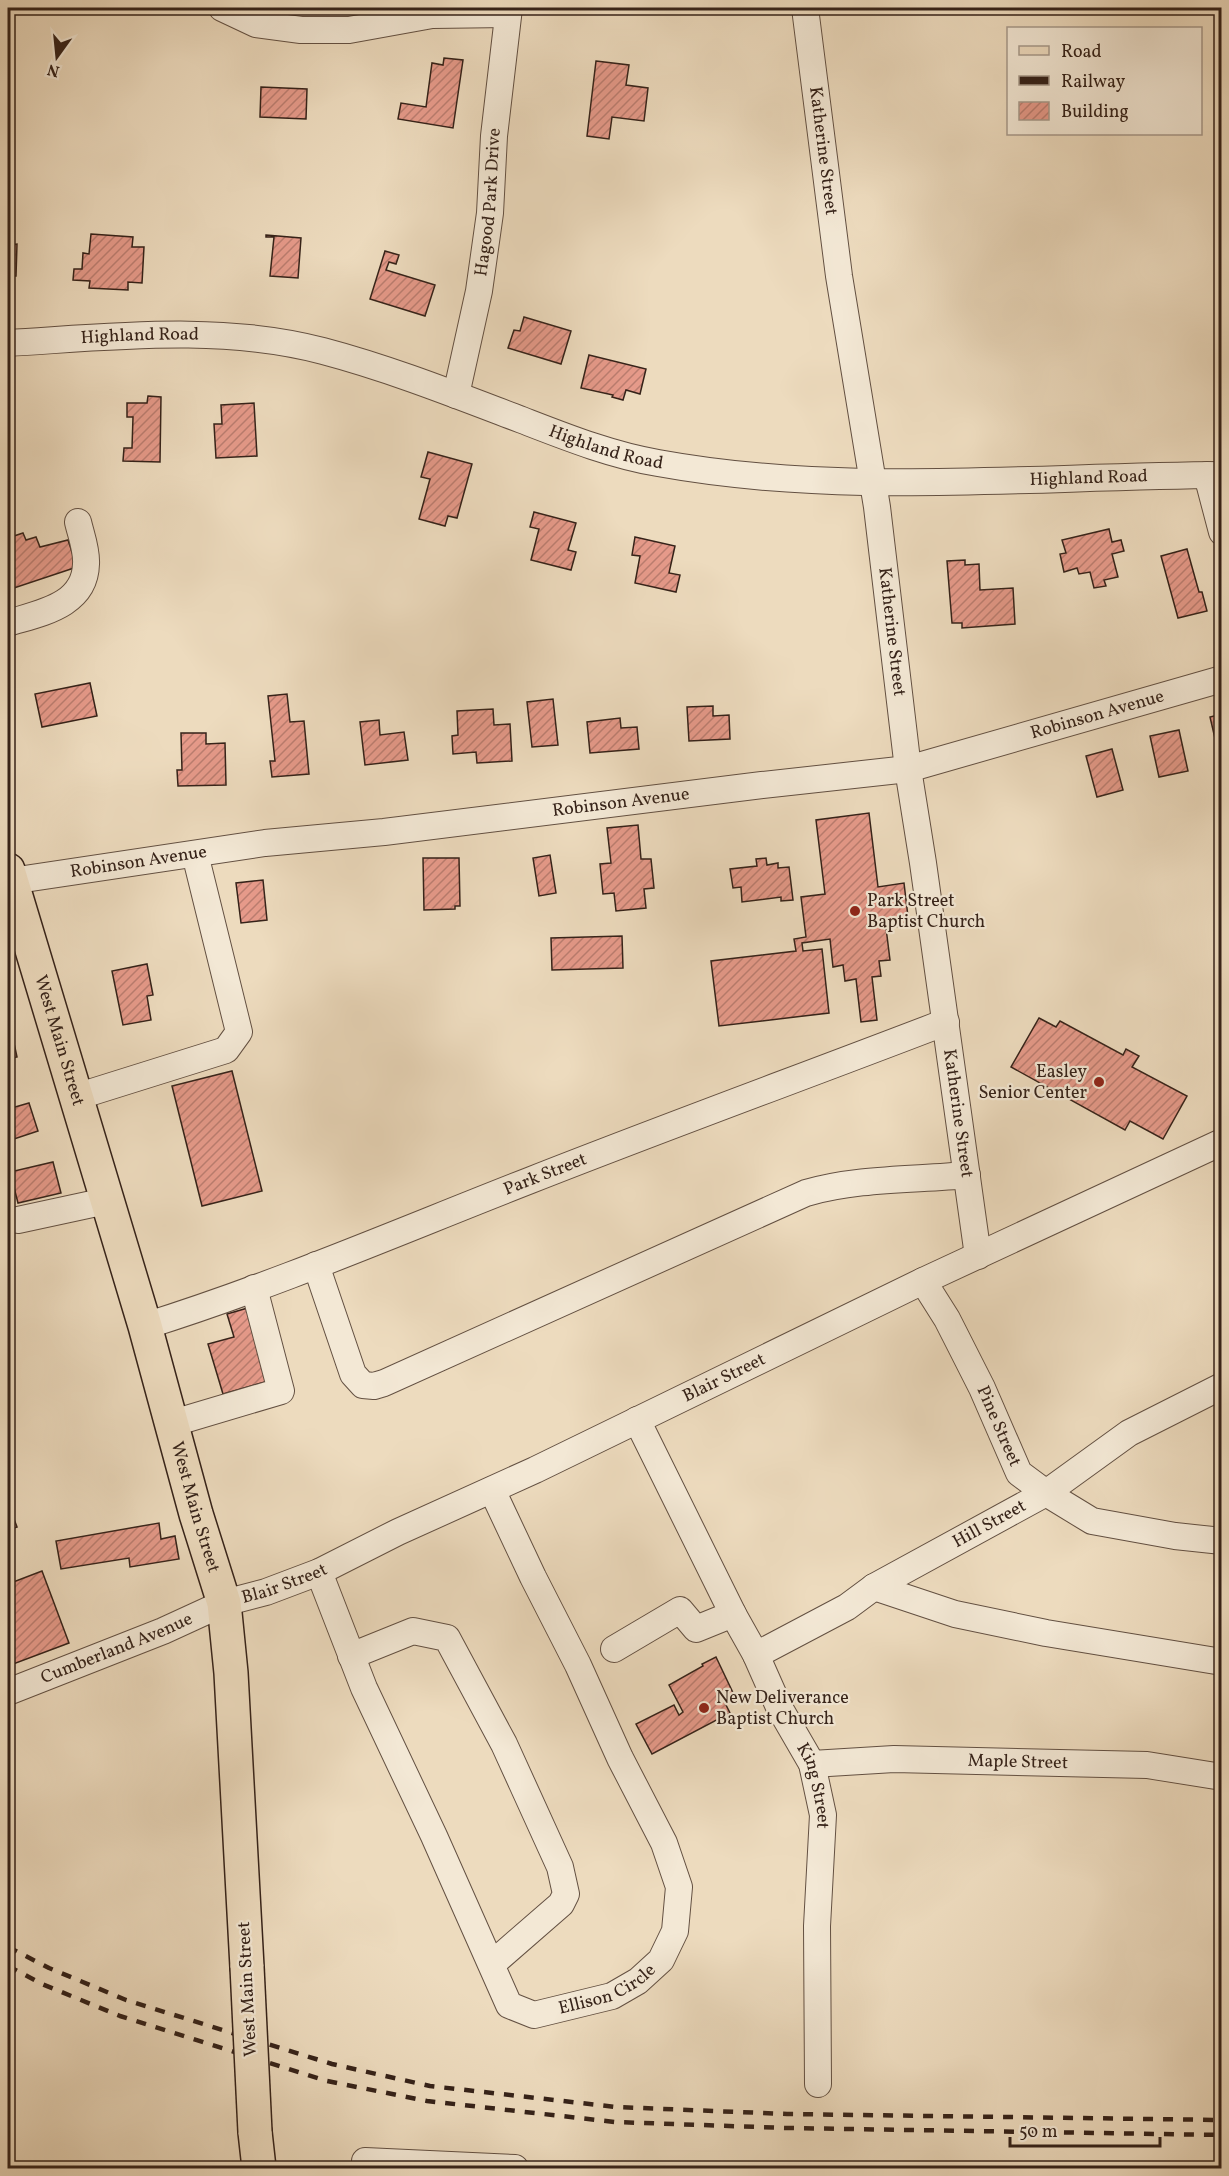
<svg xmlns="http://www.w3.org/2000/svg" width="1229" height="2176" viewBox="0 0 1229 2176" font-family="Vollkorn,serif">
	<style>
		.building { fill: url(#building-hatch); stroke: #352219; stroke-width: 1.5 }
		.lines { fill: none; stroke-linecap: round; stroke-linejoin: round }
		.minor-casing { stroke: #635042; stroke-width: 28 }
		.major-casing { stroke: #352219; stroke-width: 36 }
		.minor { stroke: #f3e8d5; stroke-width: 26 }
		.major { stroke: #eddbbe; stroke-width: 33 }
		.rail { stroke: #352219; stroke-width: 4.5; stroke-dasharray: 10 10; stroke-linecap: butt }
		.major-bridge-casing { stroke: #352219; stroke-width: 36; stroke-linecap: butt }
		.major-bridge { stroke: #eddbbe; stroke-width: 33 }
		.poi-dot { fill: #8f2418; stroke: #f3e8d5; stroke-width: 2 }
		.labels { text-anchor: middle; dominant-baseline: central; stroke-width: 4.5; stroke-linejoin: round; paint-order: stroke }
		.street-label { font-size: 18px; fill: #352219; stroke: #f3e8d5 }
		.poi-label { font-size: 18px; fill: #352219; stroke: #f3e8d5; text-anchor: start }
	</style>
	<defs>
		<pattern id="building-hatch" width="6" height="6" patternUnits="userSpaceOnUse" patternTransform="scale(1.5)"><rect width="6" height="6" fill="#e69a8a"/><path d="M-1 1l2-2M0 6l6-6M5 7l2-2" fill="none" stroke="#bb7d70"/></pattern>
	</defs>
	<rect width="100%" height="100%" fill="#eddbbe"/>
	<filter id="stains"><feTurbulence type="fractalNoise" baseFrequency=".00333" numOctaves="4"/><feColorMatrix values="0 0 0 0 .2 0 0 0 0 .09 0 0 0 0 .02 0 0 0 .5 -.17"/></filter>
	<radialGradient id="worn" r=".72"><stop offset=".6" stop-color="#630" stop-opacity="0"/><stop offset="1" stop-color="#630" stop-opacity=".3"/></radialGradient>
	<!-- building -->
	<g class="building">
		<polygon points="444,58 463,60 453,128 398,119 401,103 426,107 432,63 443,65"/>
		<polygon points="596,61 629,65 626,85 648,88 644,121 612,117 609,139 587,136"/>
		<polygon points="261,87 307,89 306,119 260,117"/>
		<polygon points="91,234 133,237 132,247 144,247 142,283 128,282 128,290 89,288 90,281 73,280 74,269 82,269 83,253 89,254"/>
		<polygon points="266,235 301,238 298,278 270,276 274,237 266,237"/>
		<polygon points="17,244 16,276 8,276 8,245"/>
		<polygon points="385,251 399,255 396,264 389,262 386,270 435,285 425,316 370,299"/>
		<polygon points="524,317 571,331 561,364 508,348 514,330 520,331"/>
		<polygon points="589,355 646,369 640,394 626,390 623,400 612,397 613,395 581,388"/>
		<polygon points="148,396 161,397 160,462 123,461 124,448 132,448 133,417 127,417 127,403 147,403"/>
		<polygon points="254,403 257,456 216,458 214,424 222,424 221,405"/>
		<polygon points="428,452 472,464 457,518 448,516 445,526 419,519 430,479 421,477"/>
		<polygon points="534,512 576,523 568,550 576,552 571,570 531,560 539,529 530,527"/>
		<polygon points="1109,529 1112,542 1121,540 1124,551 1112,554 1118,577 1104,580 1106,586 1094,588 1090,572 1079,574 1077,568 1064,572 1060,554 1066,553 1062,540"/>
		<polygon points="23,533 26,540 36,537 40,547 68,540 77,567 8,590 8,550 12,548 8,538"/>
		<polygon points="635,537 675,546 669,573 680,575 676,592 635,583 640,556 632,555"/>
		<polygon points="1187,549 1199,592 1202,592 1207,611 1178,618 1161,556"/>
		<polygon points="965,560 965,565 979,564 980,590 1013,588 1015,624 962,628 962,623 952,623 947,561"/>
		<polygon points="90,683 97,716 42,727 35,694"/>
		<polygon points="287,694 290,722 304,721 309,774 272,777 270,761 275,761 268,696"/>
		<polygon points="553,699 558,745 532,747 527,702"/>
		<polygon points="713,706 713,716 729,715 730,739 689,741 687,707"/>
		<polygon points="493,709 494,725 510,724 512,761 477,763 476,752 453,754 452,736 458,735 457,711"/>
		<polygon points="1222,714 1222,759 1220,760 1210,717"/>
		<polygon points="620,718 621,728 637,727 639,749 590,753 587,722"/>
		<polygon points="379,720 380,735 404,732 408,760 365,765 360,722"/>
		<polygon points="1179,730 1188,771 1159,777 1150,736"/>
		<polygon points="181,733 206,733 206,744 225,743 226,785 178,786 177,770 182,770"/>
		<polygon points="1112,749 1123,790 1097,797 1086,756"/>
		<polygon points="869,813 878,887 904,883 909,925 886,928 890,960 879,961 881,976 872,977 877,1020 861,1022 856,979 845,981 843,965 833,967 830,939 802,943 803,951 822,949 829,1013 719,1026 711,961 796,951 794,939 806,937 801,897 825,894 816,820"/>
		<polygon points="638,825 641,859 651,859 654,888 644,889 646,908 616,911 614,893 603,894 600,864 611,863 607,828"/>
		<polygon points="550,855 556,893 539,896 533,858"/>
		<polygon points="423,858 459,858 460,906 455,906 455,909 424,910"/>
		<polygon points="766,858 767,865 778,863 778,868 789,867 793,900 781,901 781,897 742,902 741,887 733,888 730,869 757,866 756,859"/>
		<polygon points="263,880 267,920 241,923 236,883"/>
		<polygon points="622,936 623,968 552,970 551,938"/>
		<polygon points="147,964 153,995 147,996 151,1020 123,1025 112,971"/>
		<polygon points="1039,1018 1056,1027 1060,1021 1123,1055 1126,1049 1139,1056 1132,1067 1187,1096 1163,1139 1130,1121 1125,1130 1011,1067"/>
		<polygon points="12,1034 17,1057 8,1059 8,1035"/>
		<polygon points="232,1071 262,1191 202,1206 172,1086"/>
		<polygon points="29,1103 38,1131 8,1141 8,1109"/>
		<polygon points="53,1162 61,1193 18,1203 10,1172"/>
		<polygon points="251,1307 272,1380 223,1394 208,1344 234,1337 227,1314"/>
		<polygon points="8,1503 17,1527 8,1530"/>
		<polygon points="159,1523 161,1539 175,1536 179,1559 130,1567 129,1558 61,1569 56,1541"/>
		<polygon points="42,1571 69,1643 8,1666 8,1584"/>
		<polygon points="716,1657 735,1697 725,1703 730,1713 652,1754 636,1724 674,1705 679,1715 683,1712 669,1685 703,1666 702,1664"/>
	</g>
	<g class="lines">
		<!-- minor casing -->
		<g class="minor-casing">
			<g id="minor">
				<polyline points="222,8 256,24 301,30 349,30 432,15 508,14"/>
				<path id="s1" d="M805,8l34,268 38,231 31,262 15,94 55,393"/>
				<path id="s2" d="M8,343c103,-6 213,-19 315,8 68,18 133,44 199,69 44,17 89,35 136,43 186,34 376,13 564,12"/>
				<path id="s3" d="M456,395l23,-104 11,-78 4,-77 15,-128"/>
				<polyline points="1207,475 1222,532"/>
				<path d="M8,623c32,-10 77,-17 78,-59 1,-14 -5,-29 -8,-42"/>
				<path id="s4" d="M11,881l254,-38 119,-11 378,-47 146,-16 314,-90"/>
				<polyline points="76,1097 226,1050 239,1032 195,854"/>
				<polyline points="18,1220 106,1201"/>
				<path d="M316,1265l37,109 10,11 11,1 10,-3 422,-190c51,-15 108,-13 161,-18"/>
				<path id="s5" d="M923,1281l24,38 35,69 37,85 27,20 46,28 83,15 47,5"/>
				<path id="s6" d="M145,1326c131,-41 258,-96 386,-146 137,-54 277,-105 415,-158"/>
				<path id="s7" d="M637,1420l96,194 23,41 23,52 33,57 11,51 -6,111 1,158"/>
				<polyline points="170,1424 281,1391 254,1288"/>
				<path id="s8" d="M319,1572l45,116 70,148 75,169 25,10 78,-19 26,-15 23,-21 14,-29 4,-44 -15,-44 -44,-85 -42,-93 -45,-88 -41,-87"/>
				<polyline points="874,1587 955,1614 1046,1633 1222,1662"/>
				<polyline points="614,1649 680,1610 696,1629 733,1614"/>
				<path id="s9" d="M756,1655l91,-48 27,-20 172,-94 83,-60 93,-47"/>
				<polyline points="351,1656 413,1631 447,1638 504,1744 560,1867 566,1894 561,1904 492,1964"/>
				<path id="s10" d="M8,1692l155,-61 61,-28 42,-11 53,-20 79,-40 137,-62 388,-189 299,-139"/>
				<path id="s11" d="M812,1764l82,-5 253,6 75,12"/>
				<polyline points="365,2161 515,2168"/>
			</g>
		</g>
		<!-- major casing -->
		<g class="major-casing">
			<g id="major">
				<path id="s12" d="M8,870l137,456 51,188 28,89 7,70 16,294"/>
				<polyline points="255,2132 259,2168"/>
			</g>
		</g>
		<!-- minor -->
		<use href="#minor" class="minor"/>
		<!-- major -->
		<use href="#major" class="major"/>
		<!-- rail -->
		<g class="rail">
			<polyline points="8,1947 49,1968 126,2000 332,2064 430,2086 616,2107 787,2114 1222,2120"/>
			<polyline points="8,1966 42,1984 120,2016 327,2081 427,2101 615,2122 787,2128 1222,2135"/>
		</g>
		<!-- major-bridge casing -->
		<g class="major-bridge-casing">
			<polyline id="major-bridge" points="247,1967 255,2132"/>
		</g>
		<!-- major-bridge -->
		<use href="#major-bridge" class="major-bridge"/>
	</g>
	<!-- markers -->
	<g class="poi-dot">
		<circle cx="855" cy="911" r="6"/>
		<circle cx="1099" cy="1082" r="6"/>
		<circle cx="704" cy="1708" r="6"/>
	</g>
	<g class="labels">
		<!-- street labels -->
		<g class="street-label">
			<text stroke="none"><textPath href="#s1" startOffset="144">Katherine Street</textPath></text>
			<text stroke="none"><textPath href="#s3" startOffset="196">Hagood Park Drive</textPath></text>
			<text stroke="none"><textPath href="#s2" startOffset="132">Highland Road</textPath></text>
			<text stroke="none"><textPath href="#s2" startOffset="616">Highland Road</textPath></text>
			<text stroke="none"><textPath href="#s2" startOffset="1102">Highland Road</textPath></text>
			<text stroke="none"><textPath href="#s1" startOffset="630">Katherine Street</textPath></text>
			<text stroke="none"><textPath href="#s4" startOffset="1101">Robinson Avenue</textPath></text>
			<text stroke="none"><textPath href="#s4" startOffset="615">Robinson Avenue</textPath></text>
			<text stroke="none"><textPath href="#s4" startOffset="129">Robinson Avenue</textPath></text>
			<text stroke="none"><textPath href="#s12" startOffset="178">West Main Street</textPath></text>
			<text stroke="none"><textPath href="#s1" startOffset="1116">Katherine Street</textPath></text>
			<text stroke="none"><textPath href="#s6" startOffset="428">Park Street</textPath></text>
			<text stroke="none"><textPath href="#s10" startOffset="783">Blair Street</textPath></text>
			<text stroke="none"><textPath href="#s5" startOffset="164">Pine Street</textPath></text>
			<text stroke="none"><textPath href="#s12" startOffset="664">West Main Street</textPath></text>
			<text stroke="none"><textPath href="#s9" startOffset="268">Hill Street</textPath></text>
			<text stroke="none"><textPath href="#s10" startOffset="297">Blair Street</textPath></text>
			<text stroke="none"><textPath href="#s10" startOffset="117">Cumberland Avenue</textPath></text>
			<text stroke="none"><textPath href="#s11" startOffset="206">Maple Street</textPath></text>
			<text stroke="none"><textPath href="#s7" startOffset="408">King Street</textPath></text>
			<text stroke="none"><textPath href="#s8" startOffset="578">Ellison Circle</textPath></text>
			<text transform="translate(248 1989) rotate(-93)">West Main Street</text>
		</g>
		<!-- poi labels -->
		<g class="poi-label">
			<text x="867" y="901">Park Street<tspan x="867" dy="21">Baptist Church</tspan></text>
			<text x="1087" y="1072" text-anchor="end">Easley<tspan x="1087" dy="21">Senior Center</tspan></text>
			<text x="716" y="1698">New Deliverance<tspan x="716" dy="21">Baptist Church</tspan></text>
		</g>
	</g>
	<!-- margin -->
	<rect width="1229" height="2176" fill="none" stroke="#eddbbe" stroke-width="30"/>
	<rect x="9" y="9" width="1211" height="2158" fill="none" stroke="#352219" stroke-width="3"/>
	<rect x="15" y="15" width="1199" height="2146" fill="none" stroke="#352219" stroke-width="1.5"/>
	<!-- legend -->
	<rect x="1007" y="27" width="195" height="108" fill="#f3e8d5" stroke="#a7998a" stroke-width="1.5"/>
	<rect x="1019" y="46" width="30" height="9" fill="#eddbbe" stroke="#a7998a" stroke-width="1.5"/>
	<text x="1061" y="57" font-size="18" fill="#352219">Road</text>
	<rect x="1019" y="76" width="30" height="9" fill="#352219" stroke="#a7998a" stroke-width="1.5"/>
	<text x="1061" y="87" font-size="18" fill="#352219">Railway</text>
	<rect x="1019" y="102" width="30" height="18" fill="url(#building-hatch)" stroke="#a7998a" stroke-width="1.5"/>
	<text x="1061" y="117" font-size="18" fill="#352219">Building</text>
	<!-- north arrow -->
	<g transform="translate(57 57) rotate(195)" stroke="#f3e8d5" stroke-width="4.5" paint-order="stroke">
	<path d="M0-4.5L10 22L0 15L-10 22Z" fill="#352219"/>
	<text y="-9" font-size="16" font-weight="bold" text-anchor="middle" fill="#352219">N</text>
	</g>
	<!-- scale -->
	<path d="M1010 2137v9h150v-9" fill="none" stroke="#352219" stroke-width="3"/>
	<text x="1019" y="2137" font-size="18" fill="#352219" stroke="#f3e8d5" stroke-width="4.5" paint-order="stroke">50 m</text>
	<rect width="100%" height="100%" filter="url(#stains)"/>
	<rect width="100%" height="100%" fill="url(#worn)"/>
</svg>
